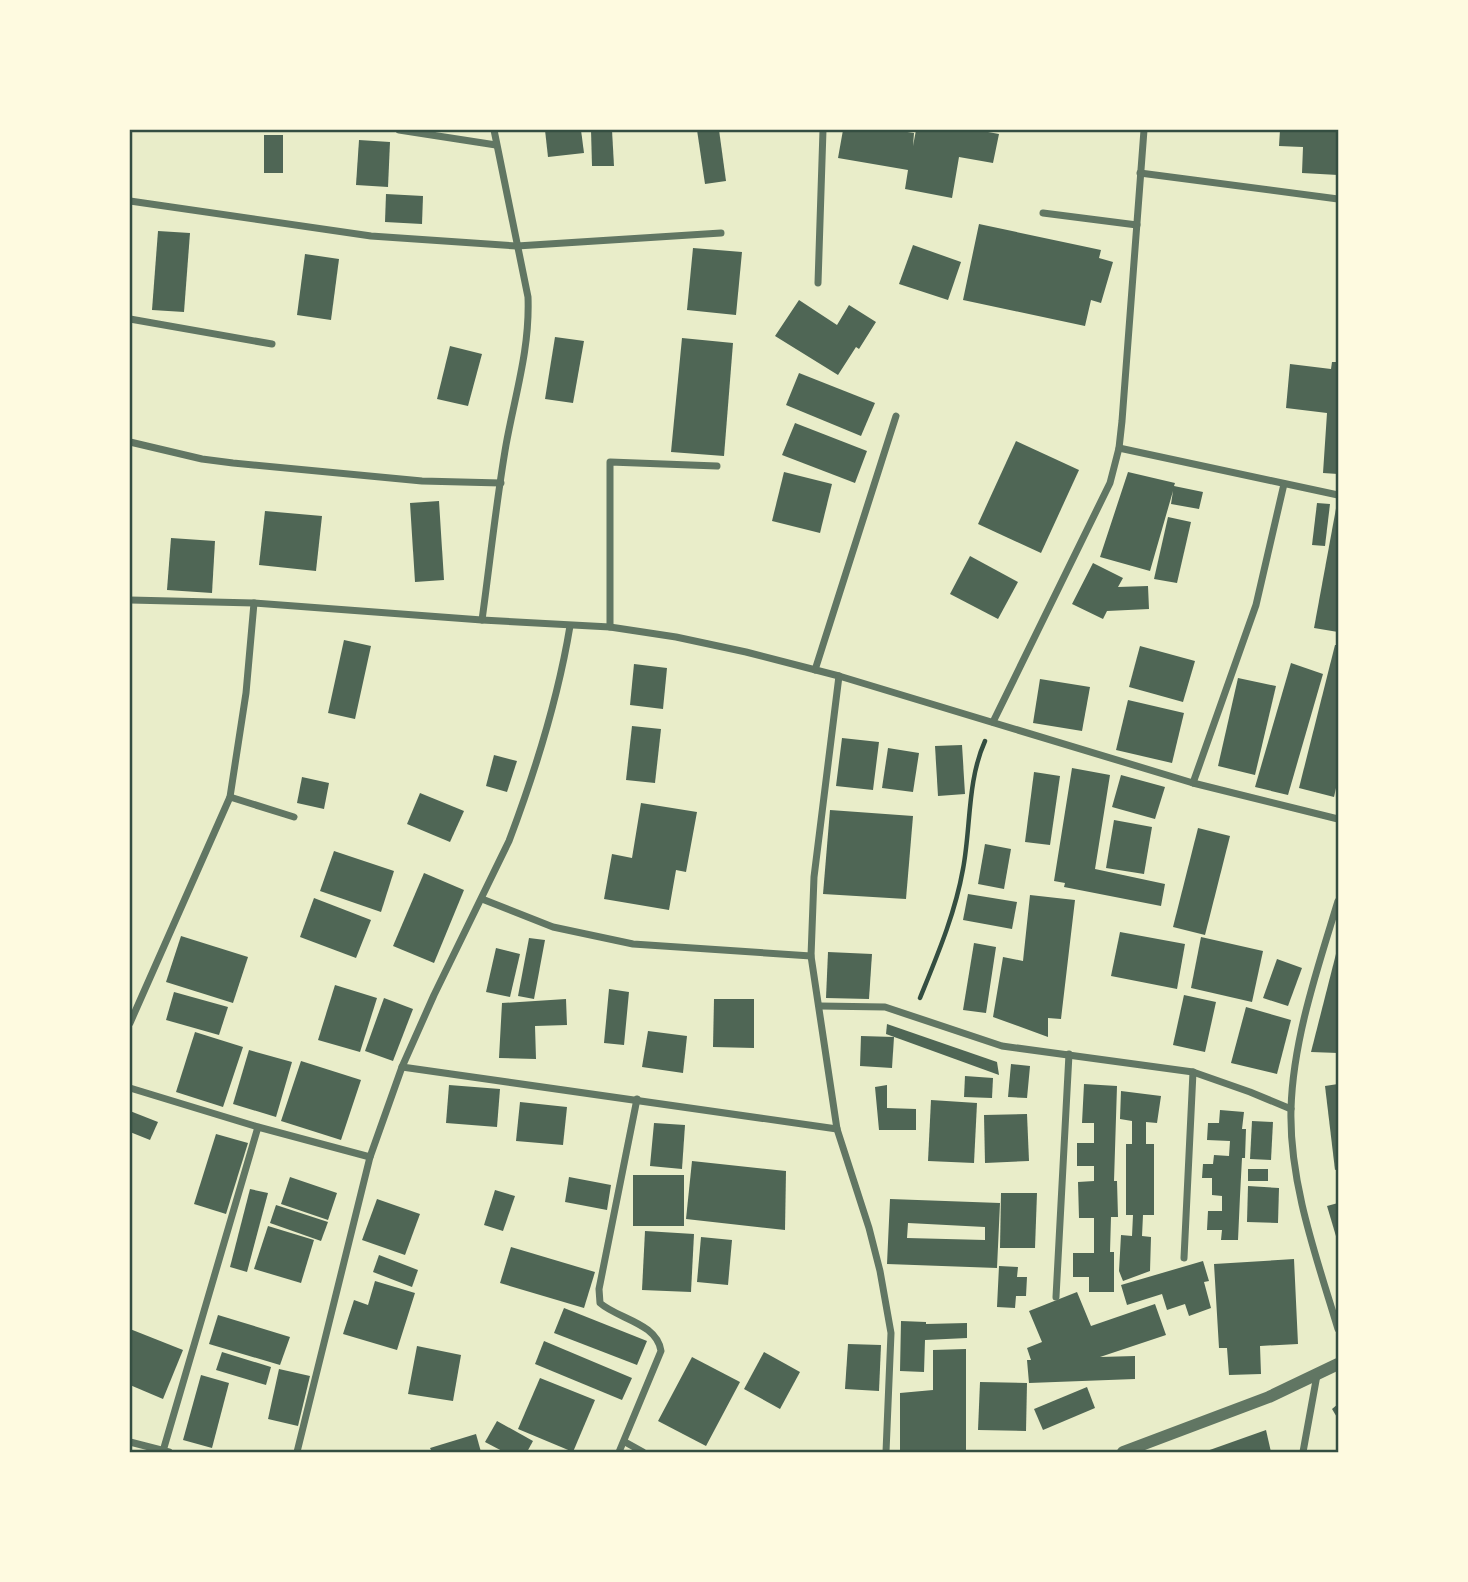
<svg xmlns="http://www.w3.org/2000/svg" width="1468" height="1582" viewBox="0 0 1468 1582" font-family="'Work Sans',sans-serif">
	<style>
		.building { fill: #4f6655; fill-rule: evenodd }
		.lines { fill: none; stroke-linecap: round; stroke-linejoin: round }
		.path { stroke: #344e41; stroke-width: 4.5 }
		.minor { stroke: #617663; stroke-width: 7 }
		.tertiary { stroke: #617663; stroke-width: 12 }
		.neatline { fill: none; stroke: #344e41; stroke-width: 2.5 }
	</style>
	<rect width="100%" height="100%" fill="#e9edc9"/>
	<!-- building -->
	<g class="building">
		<polygon points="545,130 581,130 584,153 548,157"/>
		<polygon points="591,130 612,130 614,166 592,166"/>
		<polygon points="697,130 719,130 726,181 705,184"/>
		<polygon points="843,130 894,130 914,133 913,146 916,130 977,130 999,134 993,163 959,157 952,198 905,189 908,170 838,158"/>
		<polygon points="1280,130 1338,130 1338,175 1302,173 1303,147 1279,146"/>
		<rect x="264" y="135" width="19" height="38"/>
		<polygon points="359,140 390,142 388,187 356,185"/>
		<polygon points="386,194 423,196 422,224 385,222"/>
		<polygon points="979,224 1101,250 1099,258 1113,262 1101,303 1091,300 1085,326 963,300"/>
		<polygon points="158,231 190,233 184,312 152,310"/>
		<polygon points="913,245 961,262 948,300 899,284"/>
		<polygon points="693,248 742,252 736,315 687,310"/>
		<polygon points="305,254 339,259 331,320 297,315"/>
		<polygon points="799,300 837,325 849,305 876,322 859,349 856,347 838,375 775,336"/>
		<polygon points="555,337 584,341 573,403 545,399"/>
		<polygon points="682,338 733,343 724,456 671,452"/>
		<polygon points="450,346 482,354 468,406 437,399"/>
		<polygon points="1332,362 1338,362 1338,474 1323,473 1327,413 1286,408 1290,364 1331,369"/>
		<polygon points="799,373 875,403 861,436 786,405"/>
		<polygon points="795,423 867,451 855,483 782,455"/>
		<polygon points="1016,441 1079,470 1041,553 978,524"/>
		<polygon points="784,472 832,484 820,533 772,521"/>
		<polygon points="1128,472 1175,483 1174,486 1203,492 1199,509 1171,504 1173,491 1150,571 1100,557"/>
		<polygon points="439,501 444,580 415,582 410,503"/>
		<polygon points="1317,503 1330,504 1325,546 1312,545"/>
		<polygon points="1337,503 1338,503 1338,632 1314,628"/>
		<polygon points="265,511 322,516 316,571 259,565"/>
		<polygon points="1168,517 1191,522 1177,583 1154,579"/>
		<polygon points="171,538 215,541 212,593 167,590"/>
		<polygon points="970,556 1018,582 998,619 950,594"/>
		<polygon points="1093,563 1123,578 1118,587 1148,586 1149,609 1107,611 1103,619 1072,604"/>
		<polygon points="344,640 371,646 355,719 328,713"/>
		<polygon points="1335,645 1338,645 1338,779 1334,797 1299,788"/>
		<polygon points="1140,646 1195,661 1183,702 1129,687"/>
		<polygon points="1291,663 1323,674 1288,795 1255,787"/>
		<polygon points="634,664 667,668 663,709 630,705"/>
		<polygon points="1238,678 1276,686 1255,775 1218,766"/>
		<polygon points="1040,679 1090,687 1082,731 1033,723"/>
		<polygon points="1128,700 1184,713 1172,763 1116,750"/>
		<polygon points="632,726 661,729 655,783 626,780"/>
		<polygon points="842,738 879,742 873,790 836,786"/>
		<polygon points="962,745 965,794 938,796 935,746"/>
		<polygon points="888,748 919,753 913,792 882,788"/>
		<polygon points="494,755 517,761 507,792 486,786"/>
		<polygon points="1072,768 1110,775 1095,869 1165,884 1161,906 1064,887 1065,883 1054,881"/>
		<polygon points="1034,772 1060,776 1050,845 1025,842"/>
		<polygon points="1121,775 1165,787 1155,819 1112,807"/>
		<polygon points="302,777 329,783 324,809 297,803"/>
		<polygon points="420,793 464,811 450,842 407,824"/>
		<polygon points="641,803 697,812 686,872 676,870 669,910 604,899 612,854 632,858"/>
		<polygon points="830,810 913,816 906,899 823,894"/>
		<polygon points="1114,820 1152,827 1144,874 1106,868"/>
		<polygon points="1198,828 1230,836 1205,935 1173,927"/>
		<polygon points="985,844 1011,849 1004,889 978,884"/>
		<polygon points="334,851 394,871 381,912 320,891"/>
		<polygon points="424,873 464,890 434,963 393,946"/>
		<polygon points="968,894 1017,902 1012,929 963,920"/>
		<polygon points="1030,895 1075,900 1061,1019 1048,1018 1048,1037 993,1017 1003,957 1023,961"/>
		<polygon points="314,898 371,920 356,958 300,937"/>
		<polygon points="1120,932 1185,944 1177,989 1111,976"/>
		<polygon points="181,936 248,957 233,1003 166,982"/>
		<polygon points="1201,937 1263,951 1252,1002 1191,988"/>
		<polygon points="529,938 545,940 534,999 518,996"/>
		<polygon points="974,943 996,947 986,1013 963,1010"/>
		<polygon points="1338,946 1338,1053 1311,1052"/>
		<polygon points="496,948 520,954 510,997 486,992"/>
		<polygon points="828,952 872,954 869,999 826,998"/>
		<polygon points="1277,959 1302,968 1288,1006 1263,998"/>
		<polygon points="335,985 377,998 360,1052 318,1040"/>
		<polygon points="609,989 629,992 624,1045 604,1043"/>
		<polygon points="174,992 228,1007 219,1035 166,1020"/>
		<polygon points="1184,995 1216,1002 1205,1052 1173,1045"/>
		<polygon points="384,998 413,1009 393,1061 365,1051"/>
		<polygon points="566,999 567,1025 535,1026 536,1059 499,1058 502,1003"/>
		<polygon points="714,999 754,999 754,1048 713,1047"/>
		<polygon points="1246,1007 1291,1020 1277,1074 1231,1063"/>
		<polygon points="887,1024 997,1062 999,1075 886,1034"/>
		<polygon points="648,1031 687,1036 683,1073 642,1067"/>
		<polygon points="195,1032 243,1047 223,1107 176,1092"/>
		<polygon points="861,1036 894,1037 892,1068 860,1066"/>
		<polygon points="249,1050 292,1062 276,1117 233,1104"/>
		<polygon points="301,1061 361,1080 341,1140 281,1121"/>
		<polygon points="1011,1064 1030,1066 1027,1098 1008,1097"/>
		<polygon points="965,1076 993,1078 992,1098 964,1097"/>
		<polygon points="1084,1084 1117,1086 1114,1181 1117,1181 1118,1217 1111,1217 1110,1252 1114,1252 1114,1292 1089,1292 1089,1277 1073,1277 1073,1253 1094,1253 1094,1218 1079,1218 1078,1182 1094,1181 1094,1166 1077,1166 1077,1143 1094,1143 1094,1123 1082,1123"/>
		<polygon points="1338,1084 1338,1169 1335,1170 1325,1086"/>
		<polygon points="449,1085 500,1089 497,1127 446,1123"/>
		<polygon points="887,1085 887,1108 916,1109 916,1130 879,1130 875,1087"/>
		<polygon points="1121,1091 1161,1096 1157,1123 1146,1122 1146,1144 1154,1144 1154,1215 1143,1215 1142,1236 1151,1237 1150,1271 1123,1281 1119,1271 1121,1235 1132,1236 1133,1215 1126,1215 1126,1144 1132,1144 1132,1121 1120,1119"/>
		<polygon points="931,1100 977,1103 974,1163 928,1161"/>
		<polygon points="520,1102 567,1107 563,1145 516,1141"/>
		<polygon points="1220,1110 1244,1112 1242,1129 1246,1129 1245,1158 1242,1158 1240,1196 1238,1240 1221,1240 1222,1230 1207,1230 1208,1211 1222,1211 1222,1196 1212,1195 1212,1178 1202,1178 1203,1164 1213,1164 1214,1155 1229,1156 1230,1141 1207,1140 1208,1123 1219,1123"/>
		<polygon points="130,1111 158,1122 150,1140 130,1132"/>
		<polygon points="1027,1114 1029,1161 985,1163 984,1115"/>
		<polygon points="1252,1121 1273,1122 1271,1160 1250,1159"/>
		<polygon points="654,1123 685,1125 682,1169 650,1166"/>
		<polygon points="216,1134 248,1143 226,1214 194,1204"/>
		<polygon points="692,1161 786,1171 785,1230 686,1219"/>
		<rect x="1248" y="1169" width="20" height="12"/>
		<rect x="633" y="1175" width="51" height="51"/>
		<polygon points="290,1177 337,1193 328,1220 281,1204"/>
		<polygon points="569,1177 611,1185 607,1210 565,1202"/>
		<polygon points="1248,1186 1279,1188 1278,1223 1247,1222"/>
		<polygon points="250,1189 268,1193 247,1272 230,1267"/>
		<polygon points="495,1190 515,1196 503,1231 484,1225"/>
		<polygon points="1001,1193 1037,1193 1035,1248 1000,1248"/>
		<polygon points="377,1199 420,1214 405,1255 362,1240"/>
		<path d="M890,1199l110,4 -3,65 -110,-4zM908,1223l77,4v13l-78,-2z"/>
		<polygon points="1338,1203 1338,1243 1327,1206"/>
		<polygon points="276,1205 328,1222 321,1241 270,1223"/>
		<polygon points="268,1226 314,1240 301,1283 254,1269"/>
		<polygon points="645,1231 694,1234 691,1292 642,1290"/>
		<polygon points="701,1237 732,1240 728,1285 697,1282"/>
		<polygon points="511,1247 595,1272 584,1308 500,1283"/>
		<polygon points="379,1255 418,1270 412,1287 373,1272"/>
		<polygon points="1294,1259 1298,1344 1260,1346 1261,1374 1229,1375 1227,1348 1219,1348 1214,1264"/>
		<polygon points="1203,1261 1209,1281 1204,1282 1211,1308 1189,1316 1185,1304 1167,1310 1162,1294 1127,1305 1121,1285"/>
		<polygon points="999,1266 1018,1267 1017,1277 1027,1277 1026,1296 1016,1296 1015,1308 997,1307"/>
		<polygon points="375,1281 415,1293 397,1350 343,1334 354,1300 368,1305"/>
		<polygon points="1077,1292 1091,1326 1155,1304 1166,1335 1100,1357 1135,1356 1135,1379 1029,1383 1027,1360 1031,1360 1027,1348 1042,1342 1029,1311"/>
		<polygon points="564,1308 647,1341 637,1365 554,1333"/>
		<polygon points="218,1315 290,1337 280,1365 209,1344"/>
		<polygon points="901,1321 926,1322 926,1324 967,1323 967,1338 925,1340 924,1372 900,1371"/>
		<polygon points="130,1329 183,1350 163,1399 130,1385"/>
		<polygon points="544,1341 632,1378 622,1400 535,1364"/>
		<polygon points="848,1344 881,1345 879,1391 845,1389"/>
		<polygon points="417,1346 461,1355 453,1401 408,1394"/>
		<polygon points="966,1349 966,1452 900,1452 900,1393 933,1390 933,1350"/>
		<polygon points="222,1352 271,1367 266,1385 216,1370"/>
		<polygon points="764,1352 800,1372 780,1409 744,1389"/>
		<polygon points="692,1357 740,1382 706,1446 658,1421"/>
		<polygon points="279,1369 310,1376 298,1426 268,1419"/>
		<polygon points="201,1375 229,1383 212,1448 183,1440"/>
		<polygon points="540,1378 595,1400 573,1452 518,1429"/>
		<polygon points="980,1382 1027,1383 1026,1431 978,1430"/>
		<polygon points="1087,1387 1095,1408 1043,1430 1034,1409"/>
		<polygon points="1338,1404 1338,1419 1332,1409"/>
		<polygon points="497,1421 533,1441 527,1452 504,1452 485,1442"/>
		<polygon points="1266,1430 1271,1452 1204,1452"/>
		<polygon points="476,1434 481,1452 432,1452 430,1448"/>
	</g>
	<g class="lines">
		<!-- path -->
		<path class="path" d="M920,998c17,-42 35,-84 43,-129 8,-42 4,-88 22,-128"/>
		<!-- minor -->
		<g class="minor">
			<polyline points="399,130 496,145"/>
			<polyline points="1140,173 1338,199"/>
			<polyline points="130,201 371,236 517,246 721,233"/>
			<polyline points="1043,213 1137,225"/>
			<polyline points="818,283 823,130"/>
			<polyline points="130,319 272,344"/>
			<polyline points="130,442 202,459 233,463 422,481 501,483"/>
			<polyline points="1119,448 1338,495"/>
			<polyline points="130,600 254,603 482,620 610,627 676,637 746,652 839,676 1193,783 1338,819"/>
			<path d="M482,620c8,-58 14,-117 24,-175 9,-50 24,-96 22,-148l-34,-167"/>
			<polyline points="610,627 610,462 717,466"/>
			<polyline points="815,670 896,416"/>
			<polyline points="839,676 814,877 811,956 837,1129 869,1228 880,1271 891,1333 886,1452"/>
			<polyline points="993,722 1110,483 1119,448 1122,421 1144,130"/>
			<polyline points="1193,783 1256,605 1284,484"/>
			<polyline points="230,797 294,817"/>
			<polyline points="482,899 553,927 633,944 811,956"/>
			<path d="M1338,901c-20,66 -45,138 -47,208 -2,74 26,150 47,220"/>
			<polyline points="820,1006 885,1007 1002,1046 1193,1072 1250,1092 1291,1109"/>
			<polyline points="130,1023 230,797 246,693 254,603"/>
			<polyline points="402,1067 837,1129"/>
			<polyline points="130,1088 258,1127 370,1157"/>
			<polyline points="1184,1258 1193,1072"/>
			<polyline points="1056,1297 1069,1054"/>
			<polyline points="130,1442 169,1452"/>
			<polyline points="625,1442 643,1452"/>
			<polyline points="163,1451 258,1127"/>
			<path d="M297,1452l73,-295 32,-90 32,-72 75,-154c26,-69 49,-142 61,-215"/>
			<path d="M619,1452l42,-101c-4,-28 -43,-32 -61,-48l-1,-14 38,-190"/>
			<polyline points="1303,1452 1317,1375"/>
		</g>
		<!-- tertiary -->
		<polyline class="tertiary" points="1123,1452 1269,1397 1338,1364"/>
	</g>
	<!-- border -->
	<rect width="1468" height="1582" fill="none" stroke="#fefae0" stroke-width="262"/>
	<rect x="131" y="131" width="1206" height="1320" class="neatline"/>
</svg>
